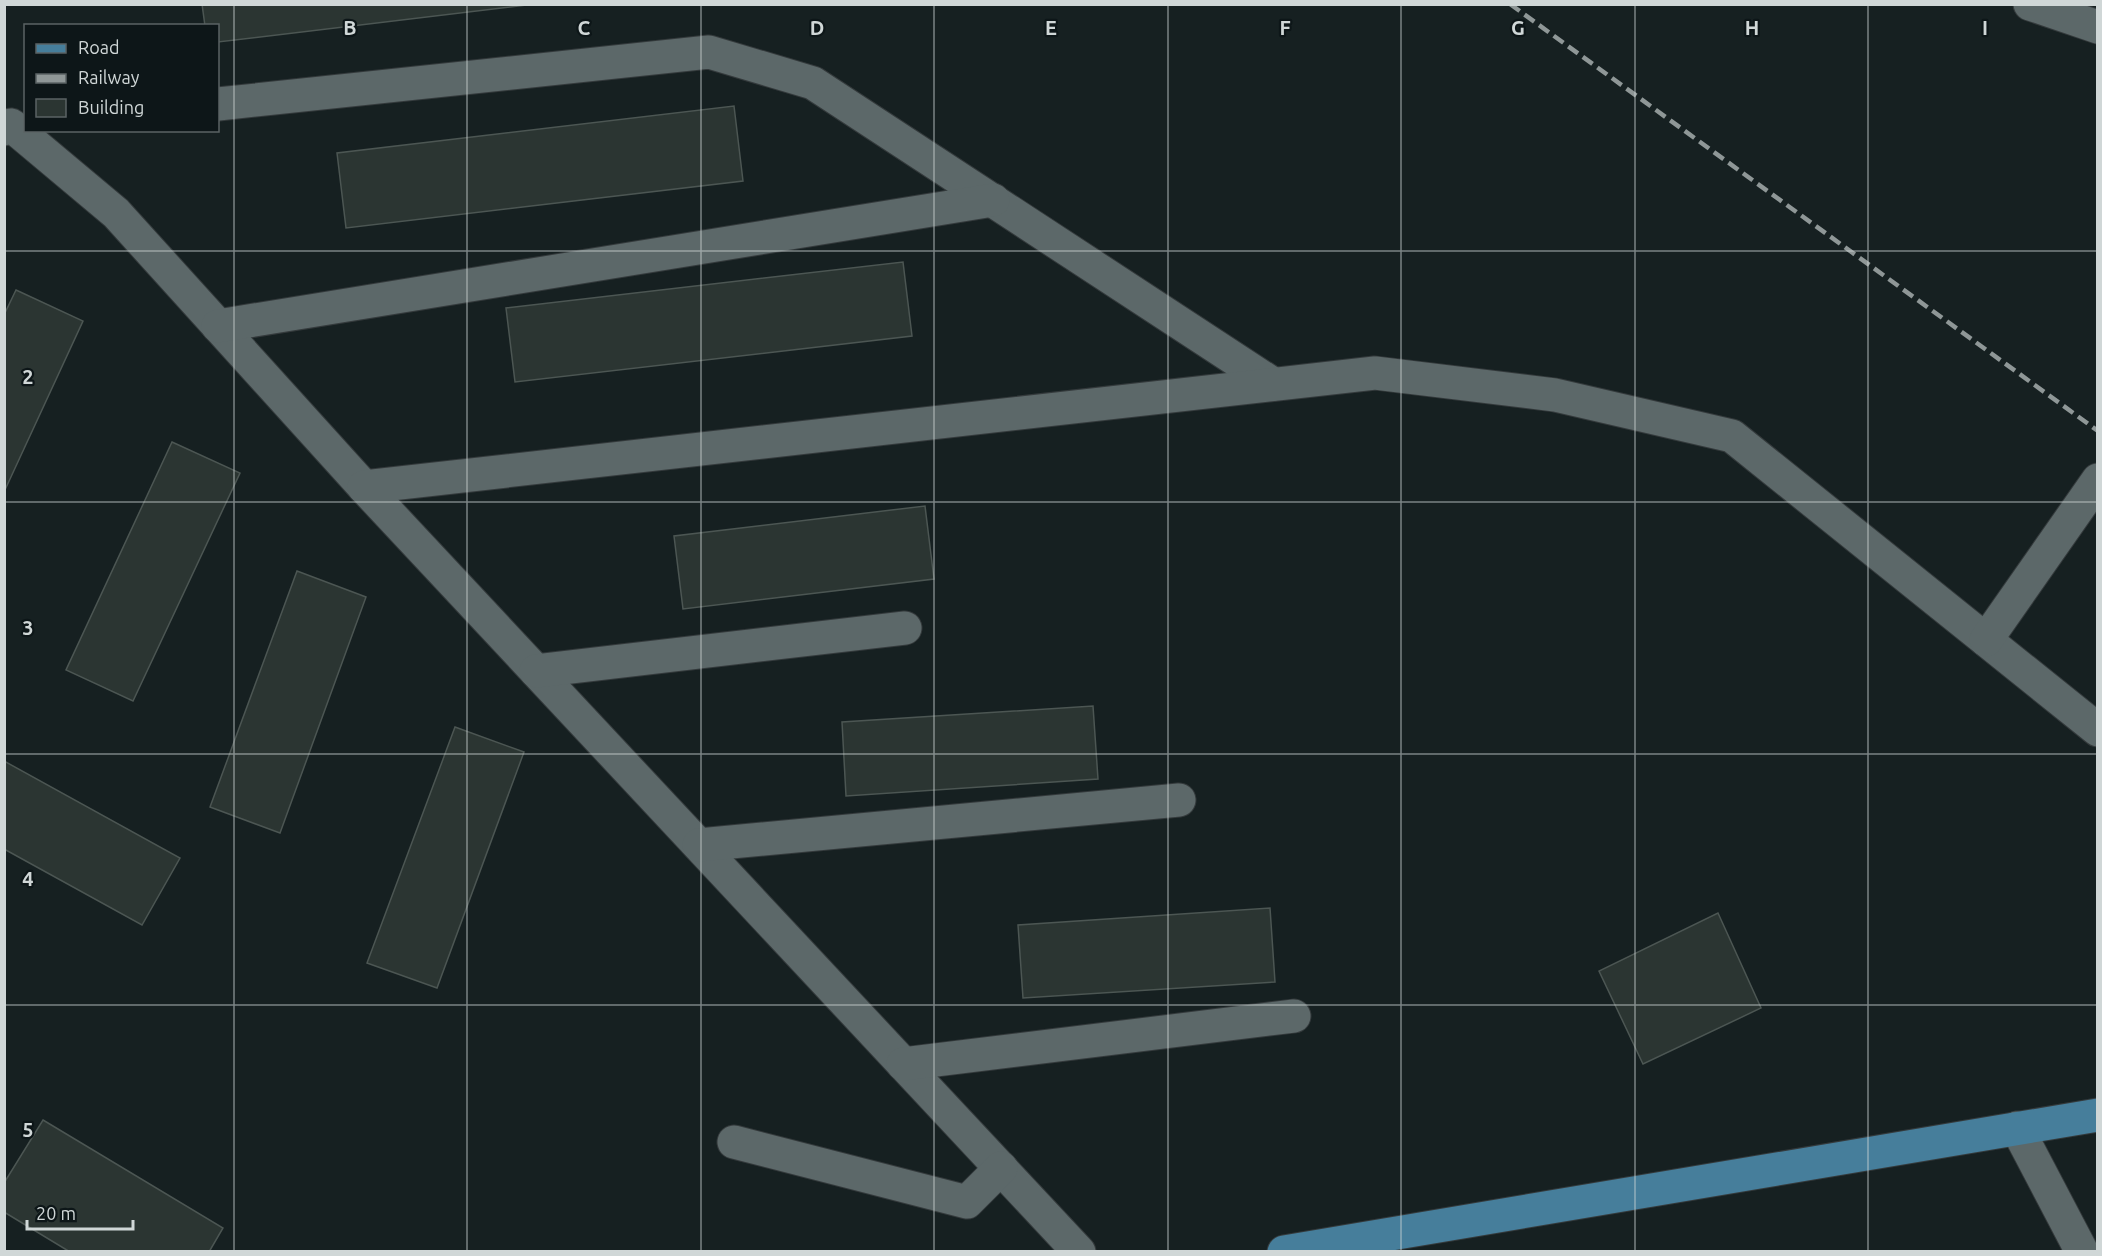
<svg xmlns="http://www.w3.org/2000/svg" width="2102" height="1256" viewBox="0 0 2102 1256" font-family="Ubuntu,sans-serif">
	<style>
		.building { fill: #2b3532; stroke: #4c5653; stroke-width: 1.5 }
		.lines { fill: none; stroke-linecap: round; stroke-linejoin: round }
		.minor-casing { stroke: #343a3c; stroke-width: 35 }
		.major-casing { stroke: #343a3c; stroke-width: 35 }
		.minor { stroke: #5c6869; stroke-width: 33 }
		.major { stroke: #467e9b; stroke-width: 33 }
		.rail { stroke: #8f9797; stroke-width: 4.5; stroke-dasharray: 12 6; stroke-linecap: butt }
		.grid { fill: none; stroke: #d0d7d7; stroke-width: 1.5; stroke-opacity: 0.55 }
		.grid-label { font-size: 20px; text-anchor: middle; font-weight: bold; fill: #d0d7d7; stroke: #0d1618; stroke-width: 4.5; stroke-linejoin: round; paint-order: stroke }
	</style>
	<rect width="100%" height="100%" fill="#162021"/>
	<!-- building -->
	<g class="building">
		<polygon points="202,4 535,4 218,42 218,26 205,26"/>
		<polygon points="734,106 743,181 346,228 337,153"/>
		<polygon points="903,262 912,336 515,382 506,308"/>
		<polygon points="16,290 83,321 4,492 4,315"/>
		<polygon points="172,442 240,473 133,701 66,670"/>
		<polygon points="925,506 934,579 683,609 674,536"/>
		<polygon points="297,571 366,597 280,833 210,807"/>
		<polygon points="1093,706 1098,779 846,796 842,722"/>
		<polygon points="455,727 524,752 437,988 367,963"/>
		<polygon points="4,761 180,858 142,925 4,849"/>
		<polygon points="1270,908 1275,982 1023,998 1018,925"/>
		<polygon points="1718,913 1761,1008 1643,1064 1599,971"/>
		<polygon points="43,1120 223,1228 209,1252 70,1252 4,1212 4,1183"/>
	</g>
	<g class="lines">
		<!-- minor casing -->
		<g class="minor-casing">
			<g id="minor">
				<polyline points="2030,4 2098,27"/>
				<polyline points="218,104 709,52 813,83 1273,384"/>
				<polyline points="4,129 11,125 116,213 364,487 1079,1252"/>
				<polyline points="218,326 993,200"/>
				<polyline points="364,487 1375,373 1555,395 1732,436 2098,730"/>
				<polyline points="1986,640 2098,480"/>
				<polyline points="536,671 905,628"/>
				<polyline points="699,845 1179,800"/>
				<polyline points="903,1064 1294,1016"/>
				<polyline points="2017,1128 2082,1252"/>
				<polyline points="734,1142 967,1202 1001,1168"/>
			</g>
		</g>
		<!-- major casing -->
		<g class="major-casing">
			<polyline id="major" points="1284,1252 2098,1115"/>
		</g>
		<!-- minor -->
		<use href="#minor" class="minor"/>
		<!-- major -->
		<use href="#major" class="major"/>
		<!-- rail -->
		<polyline class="rail" points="1510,4 2098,431"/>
	</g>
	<!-- grid -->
	<path class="grid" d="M234,4v1248M467,4v1248M701,4v1248M934,4v1248M1168,4v1248M1401,4v1248M1635,4v1248M1868,4v1248M4,251h2094M4,502h2094M4,754h2094M4,1005h2094"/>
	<g class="grid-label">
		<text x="350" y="35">B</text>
		<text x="584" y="35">C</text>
		<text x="817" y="35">D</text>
		<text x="1051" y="35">E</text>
		<text x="1285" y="35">F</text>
		<text x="1518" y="35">G</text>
		<text x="1752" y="35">H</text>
		<text x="1985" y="35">I</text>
		<text x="28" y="384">2</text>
		<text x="28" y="635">3</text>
		<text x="28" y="886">4</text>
		<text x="28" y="1137">5</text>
	</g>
	<!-- border -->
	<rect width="2102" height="1256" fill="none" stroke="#d0d7d7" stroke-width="12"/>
	<!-- legend -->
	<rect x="24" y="24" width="195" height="108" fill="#0d1618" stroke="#5b6364" stroke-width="1.5"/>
	<rect x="36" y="44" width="30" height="9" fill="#467e9b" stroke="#5b6364" stroke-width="1.5"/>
	<text x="78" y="54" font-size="18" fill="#d0d7d7">Road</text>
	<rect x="36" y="74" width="30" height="9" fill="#8f9797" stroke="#5b6364" stroke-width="1.5"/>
	<text x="78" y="84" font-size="18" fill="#d0d7d7">Railway</text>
	<rect x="36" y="99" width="30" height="18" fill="#2b3532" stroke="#5b6364" stroke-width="1.5"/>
	<text x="78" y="114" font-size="18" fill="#d0d7d7">Building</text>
	<!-- scale -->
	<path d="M27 1220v9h106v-9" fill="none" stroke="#d0d7d7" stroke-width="3"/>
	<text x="36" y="1220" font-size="18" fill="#d0d7d7" stroke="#0d1618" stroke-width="4.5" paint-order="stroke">20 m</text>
</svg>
